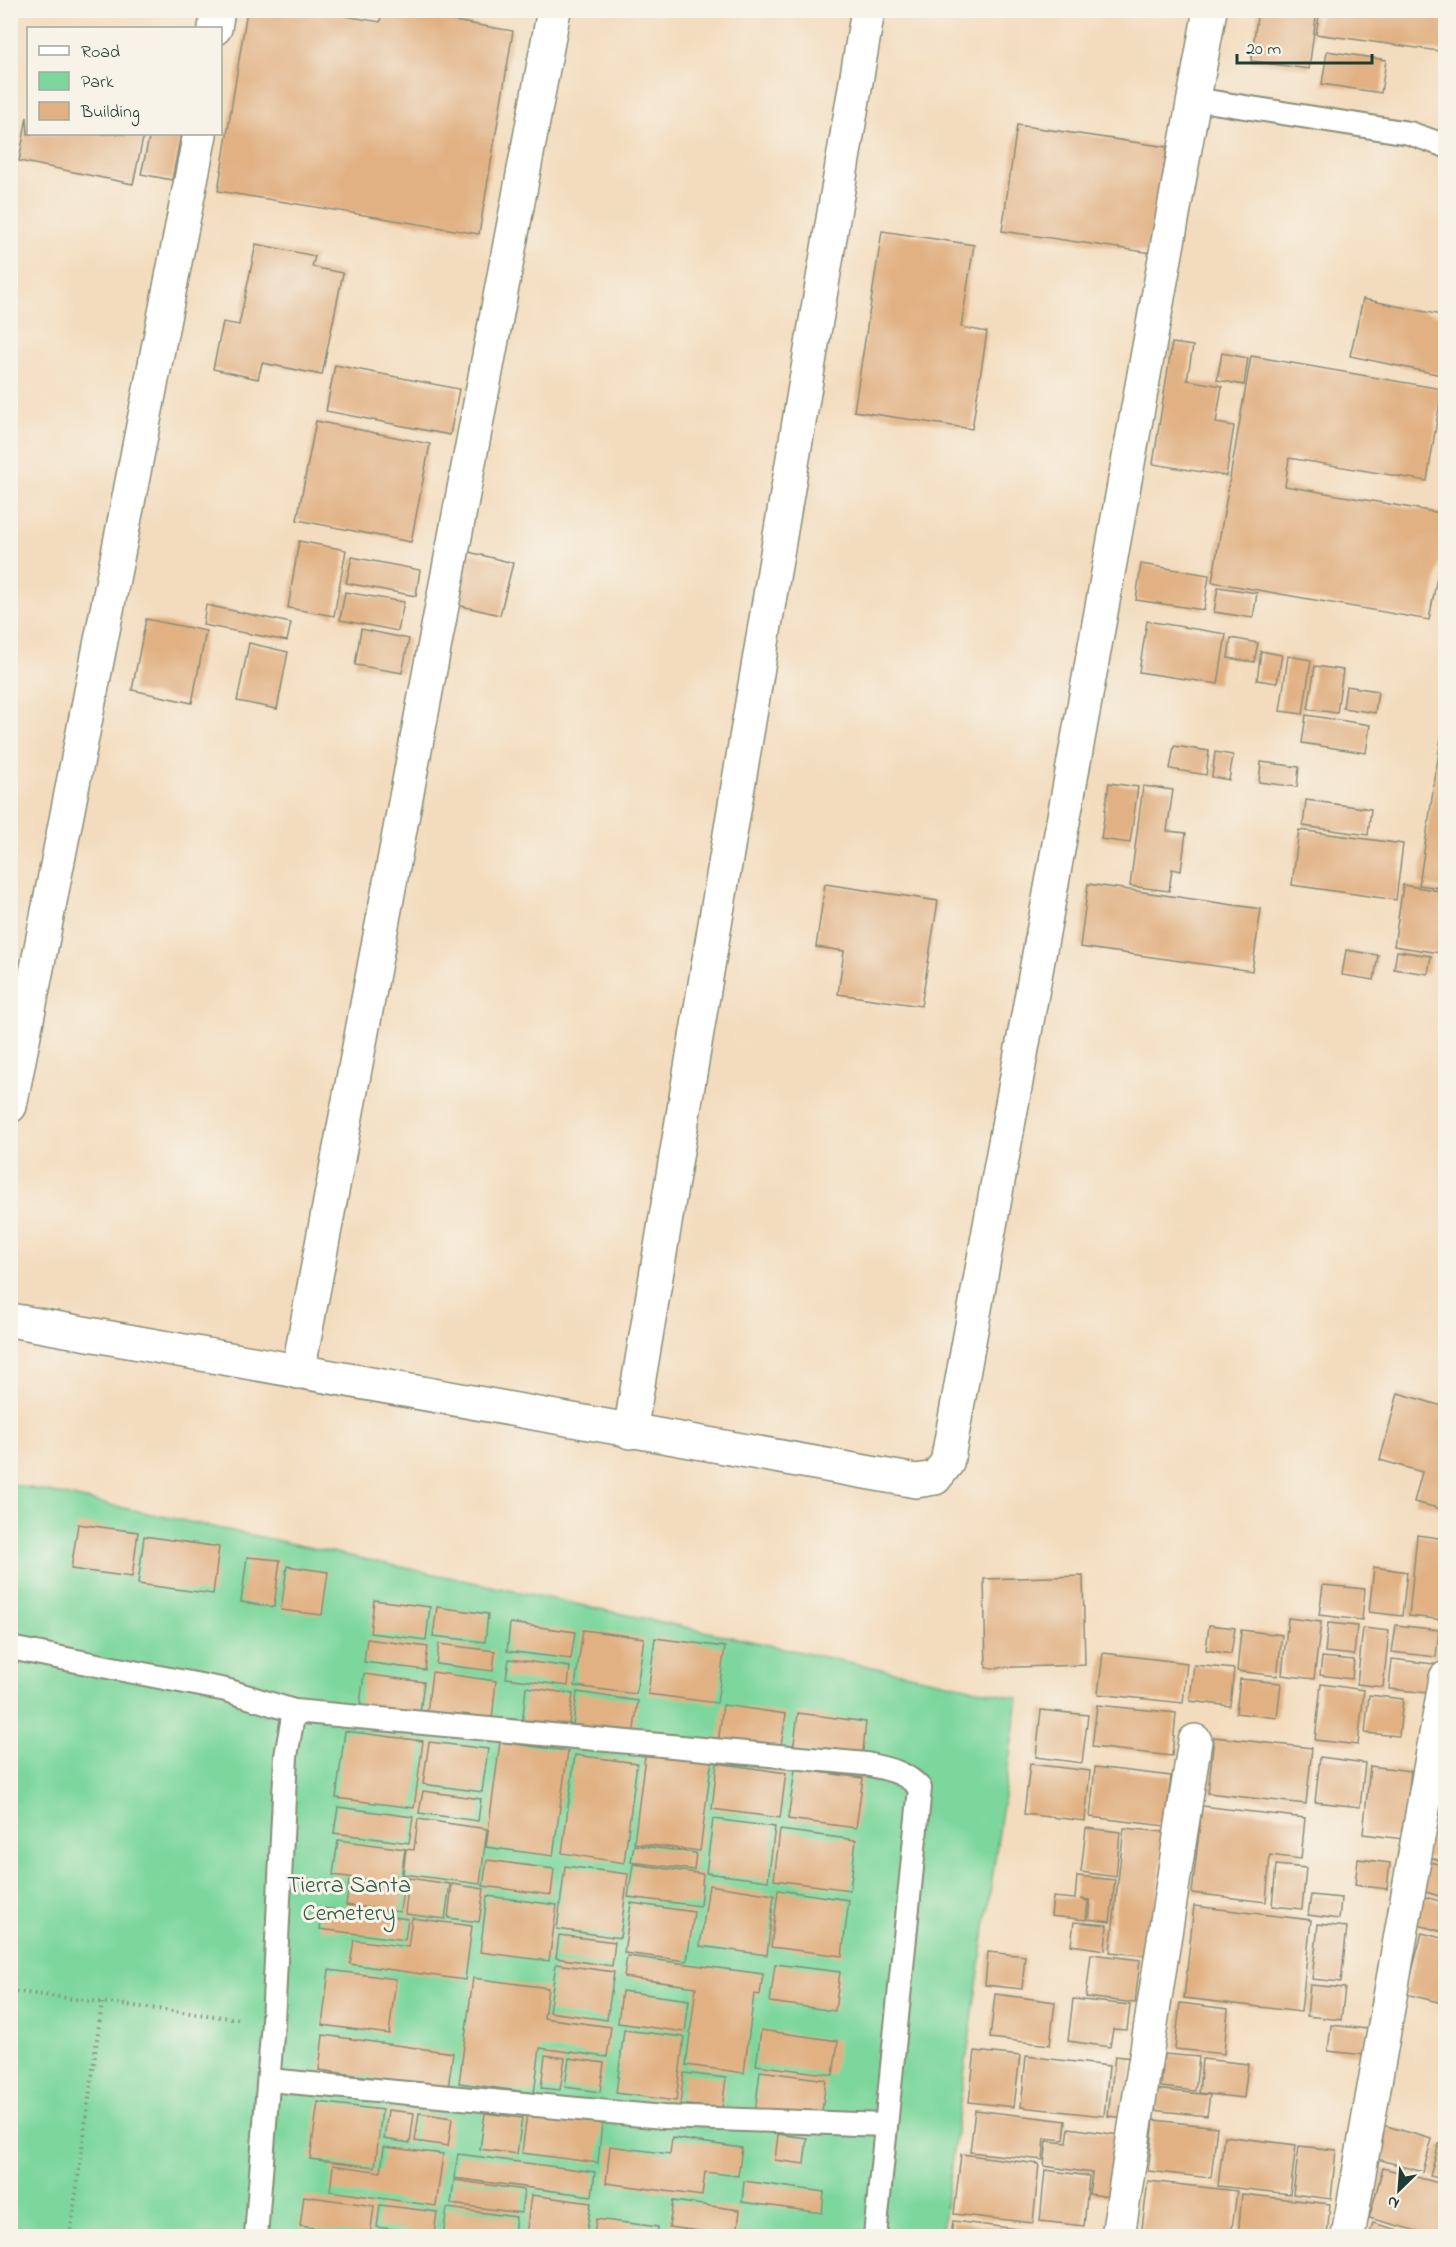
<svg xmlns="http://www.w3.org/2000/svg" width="1456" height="2247" viewBox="0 0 1456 2247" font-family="'Indie Flower',sans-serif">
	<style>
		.green { fill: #7dd79d; stroke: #4e8a68; stroke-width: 1.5 }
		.building { fill: #e1b183 }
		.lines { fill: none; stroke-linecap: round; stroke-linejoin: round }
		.lane-casing { stroke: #898c78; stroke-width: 26 }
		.street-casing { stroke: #898c78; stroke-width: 36 }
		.path { stroke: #898c78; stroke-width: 4; stroke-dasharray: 1.5 4.5; stroke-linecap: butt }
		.lane { stroke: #fff; stroke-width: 22 }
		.street { stroke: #fff; stroke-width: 33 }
		.labels { text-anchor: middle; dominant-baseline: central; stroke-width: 6; stroke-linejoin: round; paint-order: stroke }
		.park-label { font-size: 24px; fill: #325c49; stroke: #f7f3e8 }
	</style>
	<rect width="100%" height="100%" fill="#f7f3e8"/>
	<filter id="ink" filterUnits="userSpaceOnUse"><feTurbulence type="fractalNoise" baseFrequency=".0167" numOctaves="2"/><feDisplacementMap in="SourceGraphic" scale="12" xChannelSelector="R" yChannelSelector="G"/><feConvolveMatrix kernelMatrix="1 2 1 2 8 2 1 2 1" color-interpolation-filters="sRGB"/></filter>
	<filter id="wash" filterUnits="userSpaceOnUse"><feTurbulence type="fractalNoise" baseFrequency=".008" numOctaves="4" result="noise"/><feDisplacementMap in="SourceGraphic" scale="24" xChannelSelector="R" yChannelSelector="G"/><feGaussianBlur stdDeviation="1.35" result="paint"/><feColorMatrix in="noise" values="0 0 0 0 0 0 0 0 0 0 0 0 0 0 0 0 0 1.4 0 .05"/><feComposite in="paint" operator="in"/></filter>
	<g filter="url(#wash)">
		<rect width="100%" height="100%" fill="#f3dcbd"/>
		<!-- green -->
		<polygon class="green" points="11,1484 1018,1698 941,2236 11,2236"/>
		<g id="blocks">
			<!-- building -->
			<g class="building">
				<polygon points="247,10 309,10 380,22 382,10 390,10 513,31 479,234 218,191"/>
				<polygon points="1258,10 1317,10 1309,69 1251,61"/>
				<polygon points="1320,10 1446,10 1446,52 1316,34"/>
				<polygon points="1327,51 1386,60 1381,93 1322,84"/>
				<polygon points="27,117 28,134 144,134 133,184 19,161"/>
				<polygon points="1017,125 1167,147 1152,253 1002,231"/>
				<polygon points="150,134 181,134 172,180 141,174"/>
				<polygon points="882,231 974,245 961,327 987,332 972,429 854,411"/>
				<polygon points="256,244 315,256 312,267 343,273 322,375 262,363 258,379 213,369 223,322 239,325"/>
				<polygon points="1363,299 1446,316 1446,376 1350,356"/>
				<polygon points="1172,343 1193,346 1187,380 1222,386 1216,423 1234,426 1226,476 1153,464"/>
				<polygon points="1222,353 1248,358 1244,385 1217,380"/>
				<polygon points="1251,356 1442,389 1427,481 1289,458 1285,486 1446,514 1446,529 1429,620 1212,582"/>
				<polygon points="335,365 459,389 450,435 326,411"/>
				<polygon points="316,421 430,444 411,542 297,520"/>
				<polygon points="299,541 346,550 334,616 288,608"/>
				<polygon points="457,549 513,563 500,615 444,602"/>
				<polygon points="352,557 420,570 416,596 346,583"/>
				<polygon points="1141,564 1209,575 1204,610 1136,600"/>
				<polygon points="1218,587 1257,593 1253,618 1214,612"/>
				<polygon points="345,592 404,602 398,631 340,620"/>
				<polygon points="206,605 291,623 287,641 203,625"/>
				<polygon points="146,619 206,631 192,703 132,690"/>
				<polygon points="1147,621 1226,634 1218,684 1139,672"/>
				<polygon points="361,629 409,639 402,673 355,665"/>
				<polygon points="1231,638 1258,643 1254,662 1228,658"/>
				<polygon points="249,643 288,652 277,709 237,701"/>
				<polygon points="1261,651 1282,655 1277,683 1257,680"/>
				<polygon points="1288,656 1311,660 1303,714 1280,711"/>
				<polygon points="1315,666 1343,670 1337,713 1308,709"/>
				<polygon points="1346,686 1378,691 1375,713 1343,708"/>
				<polygon points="1306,715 1370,725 1366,753 1302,743"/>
				<polygon points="1444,718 1446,718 1446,889 1419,885"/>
				<polygon points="1174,746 1209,751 1206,775 1170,769"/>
				<polygon points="1215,752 1233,755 1229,780 1212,777"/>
				<polygon points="1261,762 1299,767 1297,787 1259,782"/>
				<polygon points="1109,783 1138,787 1130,843 1101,839"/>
				<polygon points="1143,786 1173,790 1167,831 1186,833 1181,871 1172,869 1169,891 1130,886"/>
				<polygon points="1306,800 1371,809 1368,835 1303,826"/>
				<polygon points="1299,830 1403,844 1396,900 1292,885"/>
				<polygon points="825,884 938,901 921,1006 838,994 844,951 816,947"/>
				<polygon points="1088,884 1261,909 1252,971 1080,947"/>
				<polygon points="1403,885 1446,892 1446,954 1394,946"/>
				<polygon points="1346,950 1378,955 1374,980 1342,975"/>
				<polygon points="1397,951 1431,956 1428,974 1394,969"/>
				<polygon points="1398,1393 1446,1407 1446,1510 1414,1502 1422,1472 1380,1460"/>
				<polygon points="78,1524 138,1532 132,1577 71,1569"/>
				<polygon points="1417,1535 1446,1539 1446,1620 1409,1616"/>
				<polygon points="144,1536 219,1547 213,1594 138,1584"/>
				<polygon points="247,1557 280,1560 274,1607 241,1602"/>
				<polygon points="287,1566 328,1572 322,1615 281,1610"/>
				<polygon points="1374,1567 1407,1572 1402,1616 1369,1612"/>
				<polygon points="1083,1576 1085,1665 986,1668 984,1579"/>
				<polygon points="1323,1585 1365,1589 1362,1620 1319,1615"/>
				<polygon points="374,1600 430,1607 426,1640 370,1633"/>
				<polygon points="437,1607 488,1614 485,1642 433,1636"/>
				<polygon points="1288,1618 1321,1622 1314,1679 1282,1675"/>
				<polygon points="510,1623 575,1632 571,1659 507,1651"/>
				<polygon points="1328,1623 1357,1626 1354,1655 1325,1652"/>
				<polygon points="1209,1625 1235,1628 1231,1654 1206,1650"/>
				<polygon points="1396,1625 1439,1630 1436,1657 1392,1652"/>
				<polygon points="1363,1628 1389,1631 1383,1687 1357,1684"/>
				<polygon points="583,1630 644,1638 636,1694 575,1686"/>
				<polygon points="1241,1630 1282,1635 1277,1676 1237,1671"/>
				<polygon points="655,1638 725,1647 717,1703 648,1694"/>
				<polygon points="367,1639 428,1647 425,1670 364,1662"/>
				<polygon points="439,1644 495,1651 493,1671 436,1664"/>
				<polygon points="1103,1653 1187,1663 1183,1703 1098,1694"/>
				<polygon points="1322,1657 1354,1660 1352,1679 1320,1675"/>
				<polygon points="509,1659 570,1667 568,1686 506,1678"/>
				<polygon points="1392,1659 1441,1665 1438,1694 1389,1689"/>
				<polygon points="1194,1665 1234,1669 1230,1706 1190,1701"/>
				<polygon points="432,1672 496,1681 491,1729 426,1721"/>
				<polygon points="364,1674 424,1682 419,1720 359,1712"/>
				<polygon points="1240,1679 1281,1683 1277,1718 1236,1713"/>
				<polygon points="1321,1684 1364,1690 1358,1745 1315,1740"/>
				<polygon points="526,1687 573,1694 568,1732 522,1726"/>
				<polygon points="577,1692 638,1701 632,1743 572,1734"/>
				<polygon points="1369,1695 1403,1699 1399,1736 1365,1733"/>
				<polygon points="723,1705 786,1714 780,1752 718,1744"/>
				<polygon points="1097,1705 1176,1713 1172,1756 1092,1747"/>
				<polygon points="1041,1710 1088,1715 1082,1763 1036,1757"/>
				<polygon points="798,1713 866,1722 862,1760 793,1751"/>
				<polygon points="345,1731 423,1741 414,1808 336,1798"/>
				<polygon points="1214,1737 1312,1748 1306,1804 1208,1793"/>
				<polygon points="429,1742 488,1749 482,1792 423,1784"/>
				<polygon points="500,1742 568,1751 553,1856 486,1847"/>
				<polygon points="646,1748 712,1758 700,1851 634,1843"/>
				<polygon points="575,1755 637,1763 624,1863 562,1853"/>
				<polygon points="1320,1757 1365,1763 1360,1807 1315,1802"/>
				<polygon points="717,1763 786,1773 780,1818 712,1809"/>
				<polygon points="1030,1764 1090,1771 1085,1821 1024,1814"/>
				<polygon points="1370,1766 1411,1771 1403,1839 1363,1834"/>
				<polygon points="1095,1767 1171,1776 1165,1826 1090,1817"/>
				<polygon points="795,1769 863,1778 856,1828 788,1819"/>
				<polygon points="1439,1780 1446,1782 1446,1812 1431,1808"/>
				<polygon points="423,1791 481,1799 478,1821 419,1813"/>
				<polygon points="1202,1806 1305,1818 1301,1859 1270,1855 1266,1902 1192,1893"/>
				<polygon points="338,1807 413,1817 409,1843 334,1833"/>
				<polygon points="1436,1815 1446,1817 1446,1862 1425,1856"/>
				<polygon points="418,1819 487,1829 480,1884 403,1874 406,1849 414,1850"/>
				<polygon points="713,1819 775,1827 768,1881 706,1873"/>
				<polygon points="1086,1828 1120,1832 1116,1877 1081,1872"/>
				<polygon points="1124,1828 1164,1832 1151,1956 1110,1952"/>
				<polygon points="780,1830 856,1840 850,1890 774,1880"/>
				<polygon points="338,1840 405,1849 400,1884 333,1875"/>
				<polygon points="634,1845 696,1853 694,1870 631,1862"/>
				<polygon points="1358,1859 1390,1863 1387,1889 1355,1885"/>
				<polygon points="487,1860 554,1869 551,1895 483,1886"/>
				<polygon points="1427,1861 1446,1866 1446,1898 1419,1890"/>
				<polygon points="633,1864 703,1874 700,1906 628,1897"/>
				<polygon points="1276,1865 1306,1868 1302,1909 1272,1906"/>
				<polygon points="565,1866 628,1874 620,1938 557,1929"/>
				<polygon points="1077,1876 1115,1880 1110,1922 1088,1919 1090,1900 1081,1899 1088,1901 1086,1920 1051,1916 1053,1897 1075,1899"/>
				<polygon points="409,1878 450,1884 445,1919 405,1914"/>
				<polygon points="349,1881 403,1888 400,1912 346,1905"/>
				<polygon points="452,1884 484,1889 479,1922 448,1918"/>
				<polygon points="709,1885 774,1895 767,1955 700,1946"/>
				<polygon points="778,1890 849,1900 842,1956 771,1947"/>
				<polygon points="1311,1895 1341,1898 1339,1919 1308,1915"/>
				<polygon points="487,1896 557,1905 549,1961 480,1952"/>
				<polygon points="1422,1896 1446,1903 1446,1933 1415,1924"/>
				<polygon points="631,1903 694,1912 687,1961 624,1953"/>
				<polygon points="1194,1906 1311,1920 1301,2012 1184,1998"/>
				<polygon points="322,1908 408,1919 405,1940 320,1929"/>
				<polygon points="412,1918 472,1926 465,1980 350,1964 354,1940 408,1947"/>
				<polygon points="1074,1922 1107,1925 1105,1950 1071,1945"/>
				<polygon points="1318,1924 1347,1927 1341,1982 1312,1979"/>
				<polygon points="1422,1933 1446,1939 1446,2004 1406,1994"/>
				<polygon points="559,1935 615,1942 612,1966 556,1958"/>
				<polygon points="988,1952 1025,1956 1022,1989 985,1985"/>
				<polygon points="1091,1954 1140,1960 1135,2003 1086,1997"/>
				<polygon points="627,1956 763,1974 760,1995 754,1994 744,2073 686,2065 696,1987 624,1977"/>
				<polygon points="556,1964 614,1972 607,2020 549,2012"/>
				<polygon points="775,1964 840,1972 835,2011 770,2002"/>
				<polygon points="329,1970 396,1979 389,2034 322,2025"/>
				<polygon points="473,1978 548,1988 544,2018 611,2027 607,2057 540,2048 534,2093 459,2083"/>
				<polygon points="1310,1985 1345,1988 1341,2020 1307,2016"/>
				<polygon points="622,1991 689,2000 685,2032 618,2023"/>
				<polygon points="995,1994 1055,2002 1050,2045 990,2038"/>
				<polygon points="1073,1999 1130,2005 1127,2030 1113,2029 1110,2047 1068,2041"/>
				<polygon points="1180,2003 1228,2009 1224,2054 1175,2049"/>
				<polygon points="1331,2025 1367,2029 1364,2055 1328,2051"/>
				<polygon points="624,2030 684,2037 676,2101 616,2093"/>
				<polygon points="761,2030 838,2041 833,2075 756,2065"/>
				<polygon points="323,2035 453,2053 448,2088 319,2070"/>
				<polygon points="975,2051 1020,2056 1014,2107 969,2102"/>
				<polygon points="1164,2054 1199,2057 1195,2091 1161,2087"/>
				<polygon points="545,2055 565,2058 560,2090 541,2088"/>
				<polygon points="1026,2056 1109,2066 1104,2116 1021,2107"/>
				<polygon points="1115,2056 1132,2058 1125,2118 1108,2116"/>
				<polygon points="569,2058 604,2063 600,2092 565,2087"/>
				<polygon points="1202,2059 1248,2064 1244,2098 1199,2093"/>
				<polygon points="760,2071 826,2080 821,2120 755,2112"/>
				<polygon points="684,2073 726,2078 722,2109 680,2104"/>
				<polygon points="1154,2089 1210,2095 1207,2116 1152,2110"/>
				<polygon points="318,2102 382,2110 375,2167 310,2159"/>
				<polygon points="388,2110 414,2113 410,2143 384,2139"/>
				<polygon points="975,2110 1066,2121 1064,2140 1045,2138 1043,2160 970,2152"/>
				<polygon points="419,2113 452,2118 448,2146 415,2141"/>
				<polygon points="485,2113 522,2118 517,2154 480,2149"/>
				<polygon points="527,2113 602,2123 598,2163 522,2153"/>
				<polygon points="1154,2120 1217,2127 1211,2178 1148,2171"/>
				<polygon points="1383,2125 1432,2139 1423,2172 1374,2158"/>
				<polygon points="1069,2128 1119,2135 1111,2197 1089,2194 1092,2173 1044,2166 1047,2141 1067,2143"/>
				<polygon points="778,2134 807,2138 804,2164 775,2160"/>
				<polygon points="1224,2136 1296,2145 1290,2194 1218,2186"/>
				<polygon points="672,2138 742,2148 738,2176 705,2172 702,2196 606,2183 610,2146 670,2154"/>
				<polygon points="1439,2144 1446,2146 1446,2180 1430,2176"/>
				<polygon points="1299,2146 1336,2150 1331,2199 1293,2194"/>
				<polygon points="384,2147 443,2154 436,2206 330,2191 333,2165 381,2172"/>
				<polygon points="458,2154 595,2172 592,2196 454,2178"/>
				<polygon points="961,2154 1039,2164 1033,2223 954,2214"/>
				<polygon points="1383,2168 1446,2185 1446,2236 1436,2236 1369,2218"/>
				<polygon points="1045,2170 1089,2176 1084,2226 1040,2221"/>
				<polygon points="454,2180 524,2190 521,2213 451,2204"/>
				<polygon points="744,2181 824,2192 822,2213 742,2202"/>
				<polygon points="1148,2181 1237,2191 1231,2236 1141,2236"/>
				<polygon points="1242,2194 1330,2204 1327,2236 1238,2236"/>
				<polygon points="531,2195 591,2203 586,2236 526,2236"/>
				<polygon points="304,2196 374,2206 370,2236 300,2226"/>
				<polygon points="673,2201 740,2210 737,2236 669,2227"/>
				<polygon points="380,2205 437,2212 434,2234 377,2227"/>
				<polygon points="447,2208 516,2217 514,2236 443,2236"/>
				<polygon points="596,2219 658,2227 657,2236 594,2236"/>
				<polygon points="953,2221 1024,2230 1023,2236 951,2236"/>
				<polygon points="1373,2223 1398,2230 1396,2236 1369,2236"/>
			</g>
		</g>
	</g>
	<g filter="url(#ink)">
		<use href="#blocks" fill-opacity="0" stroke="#898c78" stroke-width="1.5"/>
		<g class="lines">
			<!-- lane casing -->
			<g class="lane-casing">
				<g id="lane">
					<polyline points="1194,99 1409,133 1446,146"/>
					<polyline points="10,1648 226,1690 294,1711 286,1756 273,2022 256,2236"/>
					<path d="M294,1711l572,53c21,5 39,7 54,24l-45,448"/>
					<polyline points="269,2080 663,2117 884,2125"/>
				</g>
			</g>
			<!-- street casing -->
			<g class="street-casing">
				<g id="street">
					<polyline points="215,28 218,10"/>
					<polyline points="10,1106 200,134"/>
					<polyline points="10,1320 916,1481 935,1478 947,1463 1210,10"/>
					<polyline points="298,1372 554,10"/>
					<polyline points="630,1432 868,10"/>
					<polyline points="1118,2236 1195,1741"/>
					<polyline points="1348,2236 1446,1678"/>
				</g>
			</g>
			<!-- path -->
			<g class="path">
				<polyline points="10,1991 239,2019"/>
				<polyline points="70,2236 102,2003"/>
			</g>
			<!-- lane -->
			<use href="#lane" class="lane"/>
			<!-- street -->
			<use href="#street" class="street"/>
		</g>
	</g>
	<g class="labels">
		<!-- park labels -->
		<g class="park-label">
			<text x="349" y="1886">Tierra Santa<tspan x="349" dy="28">Cemetery</tspan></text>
		</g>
	</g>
	<!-- margin -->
	<rect width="1456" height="2247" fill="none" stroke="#f7f3e8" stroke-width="36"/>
	<!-- legend -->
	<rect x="27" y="27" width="195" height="108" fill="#f7f3e8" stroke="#a1aaa0" stroke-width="1.5"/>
	<rect x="39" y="46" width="30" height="9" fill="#ffffff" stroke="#a1aaa0" stroke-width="1.5"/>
	<text x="81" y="57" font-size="18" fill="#1f3d34">Road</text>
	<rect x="39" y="72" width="30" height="18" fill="#7dd79d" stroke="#a1aaa0" stroke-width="1.5"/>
	<text x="81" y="87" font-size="18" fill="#1f3d34">Park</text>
	<rect x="39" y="102" width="30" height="18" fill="#e1b183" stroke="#a1aaa0" stroke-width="1.5"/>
	<text x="81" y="117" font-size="18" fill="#1f3d34">Building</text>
	<!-- north arrow -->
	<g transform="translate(1399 2190) rotate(205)" stroke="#f7f3e8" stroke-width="4.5" paint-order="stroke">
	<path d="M0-4.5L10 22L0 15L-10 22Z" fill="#1f3d34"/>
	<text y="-9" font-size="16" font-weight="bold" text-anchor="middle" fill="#1f3d34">N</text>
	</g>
	<!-- scale -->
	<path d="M1237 54v9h135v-9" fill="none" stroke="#1f3d34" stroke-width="3"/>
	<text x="1246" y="54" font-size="18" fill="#1f3d34" stroke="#f7f3e8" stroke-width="4.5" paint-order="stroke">20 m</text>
</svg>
